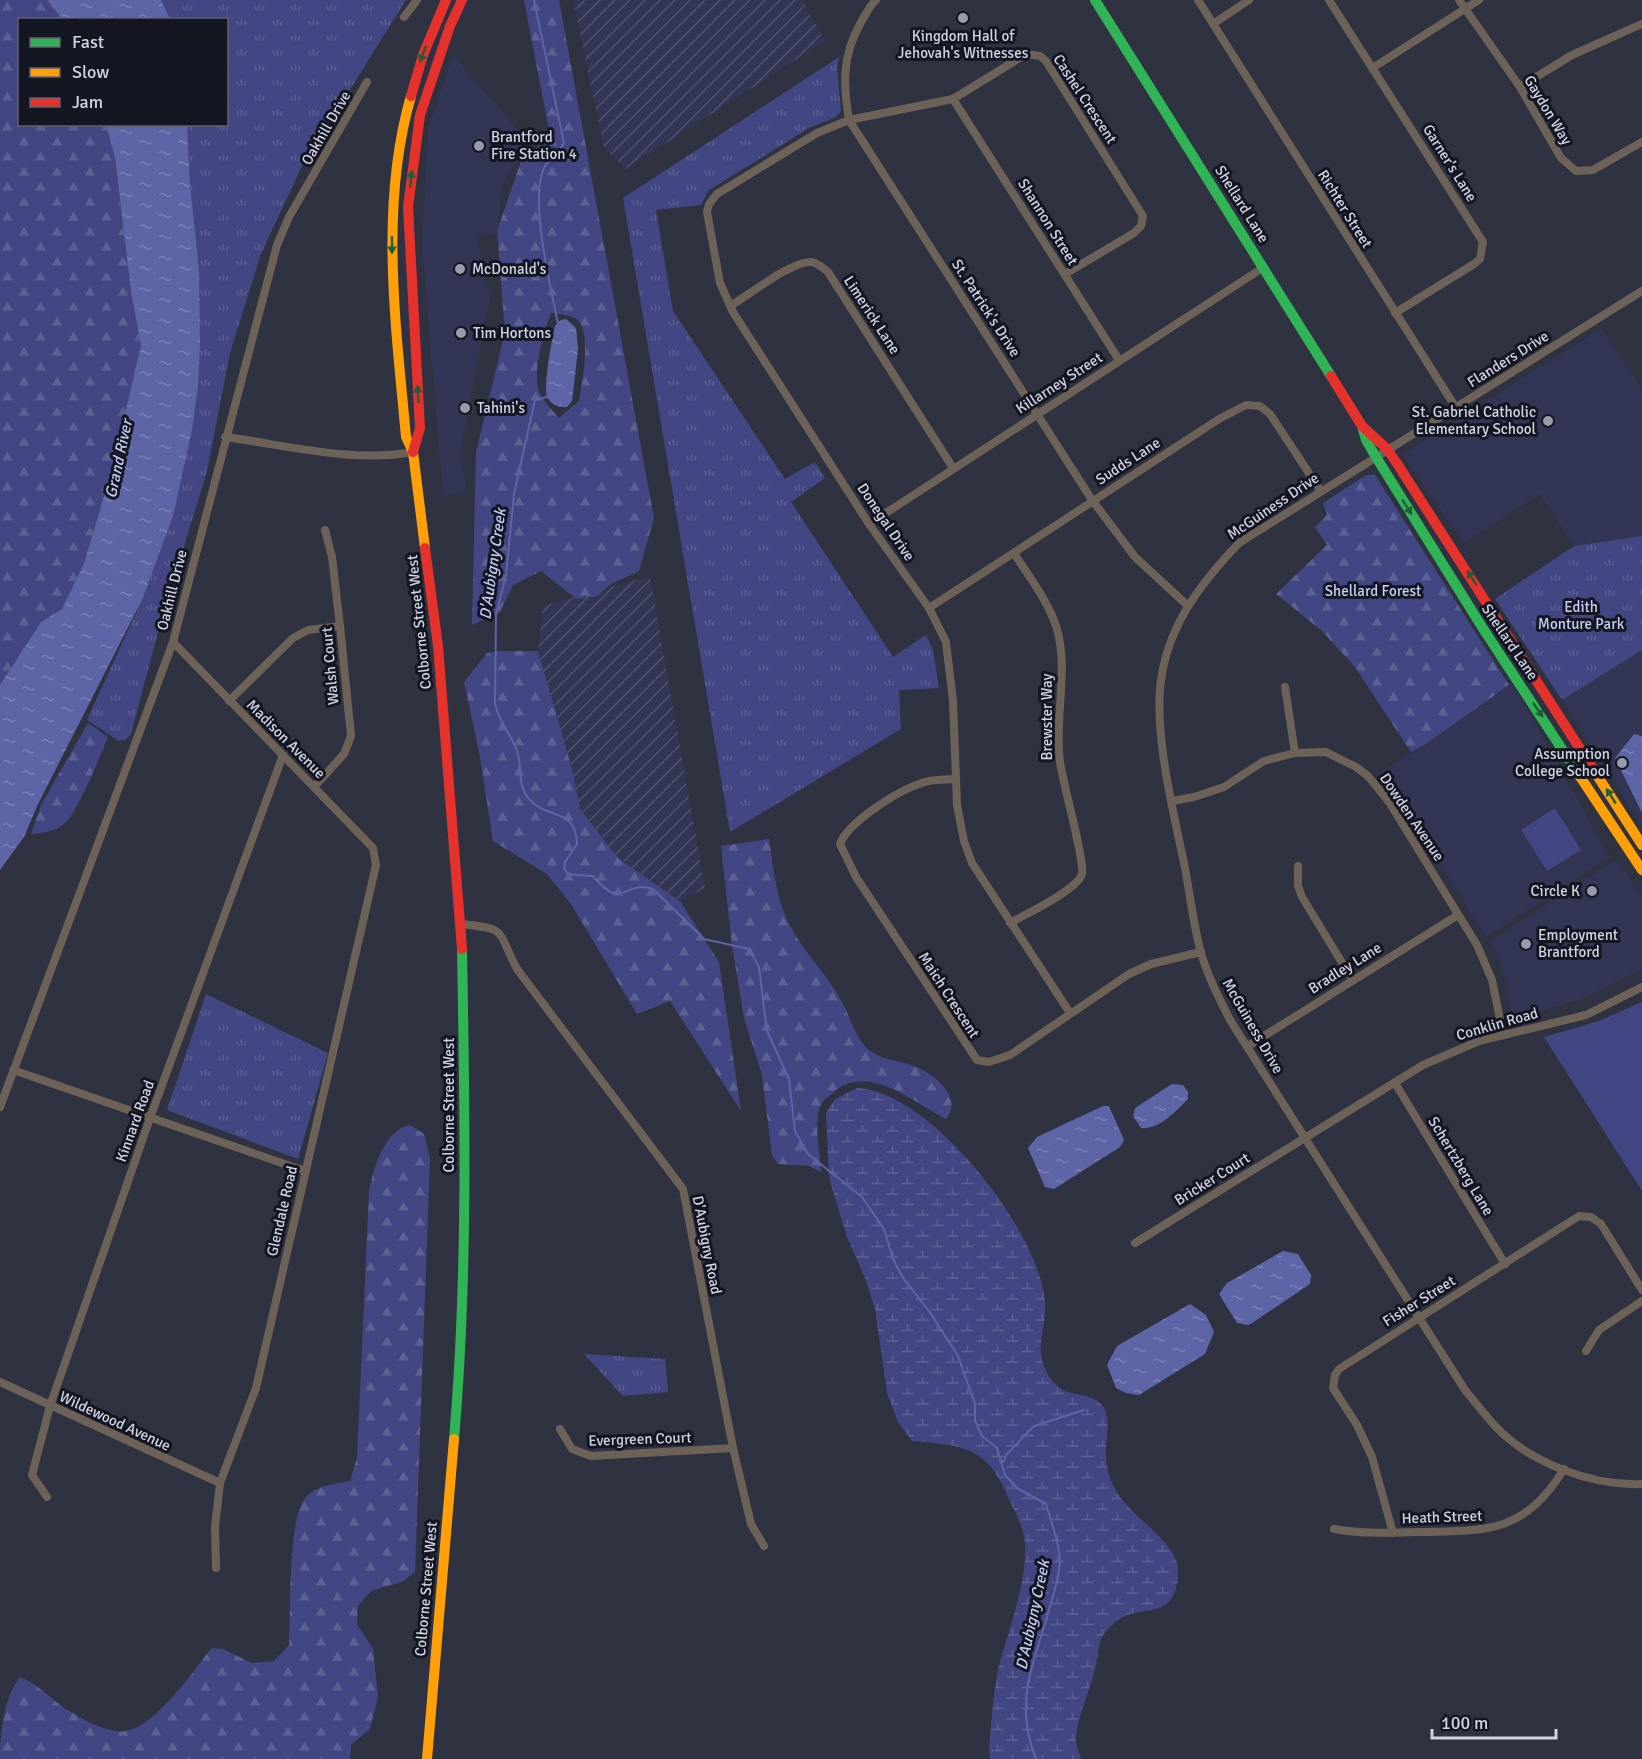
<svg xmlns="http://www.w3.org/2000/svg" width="1642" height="1759" viewBox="0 0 1642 1759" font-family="Signika,sans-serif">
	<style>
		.built { fill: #323553 }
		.industrial { fill: url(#industrial-furrows) }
		.green { fill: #424783 }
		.forest { fill: url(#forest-firs); fill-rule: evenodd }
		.wetland { fill: url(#wetland-marsh) }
		.park { fill: url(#park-tufts) }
		.water { fill: url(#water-ripples) }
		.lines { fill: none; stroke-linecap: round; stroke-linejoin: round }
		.stream { stroke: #5d65a7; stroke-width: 2 }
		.street { stroke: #6d6258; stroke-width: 8 }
		.fast { stroke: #30b455; stroke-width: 10 }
		.slow { stroke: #ff9f0a; stroke-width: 10 }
		.jam { stroke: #e5322d; stroke-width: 10 }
		.oneway { fill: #215d39 }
		.poi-dot { fill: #989bab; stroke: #141622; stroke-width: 2 }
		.labels { text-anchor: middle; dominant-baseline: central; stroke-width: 6; stroke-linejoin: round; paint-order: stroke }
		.poi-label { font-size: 15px; fill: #d1d4e4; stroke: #141622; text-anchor: start }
		.street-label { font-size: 15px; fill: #d1d4e4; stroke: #141622 }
		.park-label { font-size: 15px; fill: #c7cff7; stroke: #141622 }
		.water-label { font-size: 16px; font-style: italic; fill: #c4cbf3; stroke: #141622 }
	</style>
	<defs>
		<pattern id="industrial-furrows" width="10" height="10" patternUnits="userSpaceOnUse" patternTransform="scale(1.5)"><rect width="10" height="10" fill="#323553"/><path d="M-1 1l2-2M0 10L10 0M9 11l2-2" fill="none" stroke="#4f516c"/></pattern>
		<pattern id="forest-firs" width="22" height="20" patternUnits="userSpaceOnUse" patternTransform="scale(1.5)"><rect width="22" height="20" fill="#424783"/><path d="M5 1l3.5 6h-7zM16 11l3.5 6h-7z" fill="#5c6194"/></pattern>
		<pattern id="wetland-marsh" width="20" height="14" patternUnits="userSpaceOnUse" patternTransform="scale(1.5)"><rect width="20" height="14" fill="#424783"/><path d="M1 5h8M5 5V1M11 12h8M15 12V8" fill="none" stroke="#5c6194"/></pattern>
		<pattern id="park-tufts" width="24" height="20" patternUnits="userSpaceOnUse" patternTransform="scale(1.5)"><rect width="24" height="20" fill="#424783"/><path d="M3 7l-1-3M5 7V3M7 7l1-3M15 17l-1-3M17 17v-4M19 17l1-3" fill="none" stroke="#5c6194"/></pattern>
		<pattern id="water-ripples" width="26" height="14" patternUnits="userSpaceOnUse" patternTransform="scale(1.5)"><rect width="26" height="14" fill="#5d65a7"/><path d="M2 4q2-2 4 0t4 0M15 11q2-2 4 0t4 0" fill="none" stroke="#7b81b7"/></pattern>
	</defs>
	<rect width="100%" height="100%" fill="#2f3240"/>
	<!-- built -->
	<g class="built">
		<polygon points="453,54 529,143 502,185 498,232 477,236 490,297 460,456 467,492 443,497 422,246 428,130"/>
		<polygon points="1601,328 1642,388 1642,536 1574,546 1540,494 1464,543 1402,455"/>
		<polygon points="1642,650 1642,826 1562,700"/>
		<polygon points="1512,683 1610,857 1486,937 1381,771 1425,745"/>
		<polygon points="1617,859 1642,897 1642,969 1582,999 1513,1019 1502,967 1490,941"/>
	</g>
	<!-- industrial -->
	<g class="industrial">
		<polygon points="573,0 802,0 825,41 626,169 604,148"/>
		<polygon points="650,576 705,888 680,901 619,859 580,809 572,769 538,651 543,606"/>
	</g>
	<!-- green -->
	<g class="green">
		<polygon points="1555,808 1581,850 1547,871 1521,830"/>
		<polygon points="1642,1002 1642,1191 1544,1037 1599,1021"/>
	</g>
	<!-- forest -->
	<g class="forest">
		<polygon points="0,0 47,0 62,19 20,20 20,124 106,125 115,158 131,292 141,346 139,360 112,469 84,563 62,609 41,622 0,685"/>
		<path d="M524,0h35l95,518 -15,53 -30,14 -11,11 -22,3 -35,-28 -28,14 -13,27 -28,13 4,-173 29,-120 -8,-101 24,-70 29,-25zM551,313c7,1 18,2 24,5 18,9 7,65 4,83l-20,17c-6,-7 -17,-18 -20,-27 -7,-18 5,-61 12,-78z"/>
		<polygon points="1366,475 1375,475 1509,685 1426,744 1411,752 1355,667 1322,631 1276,594 1327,545 1315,527 1327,515 1323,503"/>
		<polygon points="500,651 538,651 572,769 580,809 619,859 680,901 719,962 741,1111 670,1001 637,1014 571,904 547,874 493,841 480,757 464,682 487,653"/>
		<path d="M88,723l20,14c-6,16 -31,75 -42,85 -9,9 -23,11 -35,12l10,-29z"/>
		<path d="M769,839c4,25 6,52 16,76 13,32 42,58 58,89 8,15 13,36 27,47 13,9 30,10 44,15 20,8 50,31 32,53 -32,-16 -79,-58 -113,-26 -3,3 -9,6 -11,10 -10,18 -1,50 -1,69l-12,-6 -31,-2 -6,-9 -10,-80 -18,-57 -12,-72 -11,-100z"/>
		<path d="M410,1125l14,9 6,24 -15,414 -13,10 -31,9 -13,15 -1,18 16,25 5,48 -8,32 -19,16 -1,14h-350c0,-25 4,-62 20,-82 21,8 33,26 53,36 11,7 29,16 42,18 35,7 77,-60 97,-83l11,1 29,14 22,-2 15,-16c2,-29 -2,-131 18,-149 12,-11 27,-12 43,-15l7,-23 12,-266c4,-23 15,-62 41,-67z"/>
	</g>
	<!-- wetland -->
	<path class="wetland" d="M857,1088c74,3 183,144 188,214 2,27 -12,44 2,71 16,29 35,15 53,30 14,11 4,40 6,56 1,11 4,21 9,30 13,26 63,54 63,80 0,57 -37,31 -64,54 -4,4 -9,9 -12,14 -3,5 -3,15 -5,22 -4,26 -18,51 -21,78 -1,7 3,15 5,22h-91l-1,-12c3,-27 4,-55 10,-81 9,-34 32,-95 25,-129 -2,-13 -10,-27 -15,-38 -21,-52 -45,-54 -97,-58l-14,-19 -11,-29 -12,-84 -10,-31 -18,-41 -18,-59 -3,-65 9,-14z"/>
	<!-- park -->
	<g class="park">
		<polygon points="161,0 406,0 301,168 261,254 230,353 207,471 158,632 131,734 125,740 119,741 87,720 143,598 173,516 178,486 190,184 187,125 226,124 226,20 170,19"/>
		<polygon points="839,57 837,68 841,111 836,117 809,128 709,190 701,205 656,210 673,311 785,479 815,462 825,478 791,502 893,657 926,635 933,650 939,688 899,690 901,729 730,832 623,198"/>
		<polygon points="1642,536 1642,650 1562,700 1495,599 1574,546"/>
		<polygon points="206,994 328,1053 298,1159 167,1110"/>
		<polygon points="584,1354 665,1359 668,1392 623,1396"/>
	</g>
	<!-- water -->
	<g class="water">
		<polygon points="47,0 161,0 170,19 62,19"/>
		<polygon points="106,125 187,125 190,184 199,271 200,342 198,385 192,430 173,516 143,598 38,804 24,837 0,870 0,685 41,622 62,609 84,563 112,469 141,346 131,292 115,158"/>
		<path d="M566,319l10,9 2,21 -6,52 -5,6c-8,1 -16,-3 -20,-10 -4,-11 5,-58 8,-71l6,-6z"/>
		<polygon points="1634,734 1642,736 1642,813 1615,758"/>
		<path d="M1172,1084l11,1 5,7v7c-12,12 -29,31 -47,29l-8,-12 2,-8z"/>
		<polygon points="1103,1106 1109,1106 1124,1140 1120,1147 1054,1189 1045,1187 1028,1148 1037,1137"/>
		<polygon points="1283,1251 1298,1254 1311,1275 1310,1284 1249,1325 1237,1323 1219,1294 1227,1283"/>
		<polygon points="1190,1304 1206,1315 1214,1332 1205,1354 1139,1395 1126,1393 1116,1388 1107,1365 1117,1346"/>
	</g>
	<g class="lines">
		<!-- stream -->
		<g class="stream">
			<path d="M534,0l30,143c-5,10 -15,15 -20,25 -15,32 7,120 14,156"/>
			<path d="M547,397l-12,3 -21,94 -8,81 -10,40 -1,89c4,18 16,30 22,47 6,16 -1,34 13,49 18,20 46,7 47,44l-12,18 -1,6 4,6 25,2c31,37 30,3 60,13l51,50 45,10 10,18 8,64 22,48 6,52 13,23 54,43 22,32 9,30 10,19 26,33 29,45 17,48v17l7,15 15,12 8,27 12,13 29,16c5,18 14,40 14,58 -1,14 -5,28 -9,41 -15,57 -39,97 -15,156"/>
			<polyline points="1000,1462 1004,1461 1006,1455 1034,1426 1084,1410"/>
		</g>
		<!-- street -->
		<g class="street">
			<path d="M876,0c-7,6 -11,16 -16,24 -18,33 -17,60 -11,96l243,380 43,57 52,48"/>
			<polyline points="1198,0 1456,408"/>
			<polyline points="1329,0 1483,242 1480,259 1474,264 1395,313"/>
			<polyline points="1459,0 1520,87 1561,158 1576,171 1593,170 1642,142"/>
			<polyline points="404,17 417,0"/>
			<polyline points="1213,24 1249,0"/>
			<polyline points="1374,67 1479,0"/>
			<polyline points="1520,87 1572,55 1642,24"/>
			<polyline points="953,99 1119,360"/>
			<polyline points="1065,274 1134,233 1141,226 1143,216 1046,61 1040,56 1026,54 953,99 849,120 817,133 717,194 709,204 707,212 720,283 733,312 869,524 929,608 946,642 953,701 957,805 964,841 972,863 1070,1013"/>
			<path d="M1642,291l-403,252c-36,38 -68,78 -77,131 -10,53 11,136 22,189 6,30 9,61 17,90 7,24 18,45 29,67l235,370c10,12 19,24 30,36 35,37 96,60 147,58"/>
			<path d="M730,306c19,-11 63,-46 82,-44 6,1 12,7 16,10l125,196"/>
			<path d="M225,437c61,8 128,26 188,15"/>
			<polyline points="869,524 1264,267"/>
			<polyline points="929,608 1219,419 1246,405 1260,406 1270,414 1320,490"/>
			<polyline points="173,642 373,848 376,865 256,1388 220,1483 215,1527 216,1568"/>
			<polyline points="1285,687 1295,753"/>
			<polyline points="229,701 293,638 308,630 340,626"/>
			<path d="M955,779c-11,1 -23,0 -33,4 -23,7 -74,39 -82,61l16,33 121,183 12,2 21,-7 119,-81 22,-10 50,-12"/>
			<polyline points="314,787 344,754 351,736 340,626 332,557 325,530"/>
			<polyline points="1172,801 1194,797 1224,787 1264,761 1295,753 1326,752 1356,767 1368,776 1389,802 1477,945 1492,980 1503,1034"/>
			<polyline points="1298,866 1298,886 1302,897 1352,979"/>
			<path d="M1010,923c16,-9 67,-33 72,-49 3,-13 -19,-90 -22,-112 -6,-44 9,-90 -3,-133 -8,-27 -28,-52 -43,-76"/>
			<path d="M461,924c47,5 35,5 56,45l166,220 50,259 18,76 13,22"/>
			<polyline points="1248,1046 1458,915"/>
			<polyline points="13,1070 305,1171"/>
			<polyline points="1395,1083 1505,1264"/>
			<polyline points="0,1107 173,642 277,245 289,217 367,82"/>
			<polyline points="1135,1243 1423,1065 1479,1041 1586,1015 1642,987"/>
			<polyline points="1586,1351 1599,1330 1642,1301"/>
			<polyline points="0,1382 220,1483"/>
			<polyline points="560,1429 572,1449 591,1456 733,1448"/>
			<polyline points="47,1497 32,1475 50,1406 150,1118 283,755"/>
			<path d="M1334,1529c29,5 58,4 88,3 67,-1 103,0 142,-63"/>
			<polyline points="1393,1533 1372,1457 1357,1425 1333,1388 1335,1375 1339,1369 1579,1216 1591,1217 1601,1224 1642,1290"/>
		</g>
		<!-- fast -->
		<g class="fast">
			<polyline points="1095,0 1331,376"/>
			<polyline points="1362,426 1366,440 1376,457 1482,627 1579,775"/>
			<path d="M454,1439c14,-163 11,-327 8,-490"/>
		</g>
		<!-- slow -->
		<g class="slow">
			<path d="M411,96c-32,110 -15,230 -5,341l7,15 12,96"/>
			<polyline points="1593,769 1642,845"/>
			<polyline points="1579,775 1642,870"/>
			<polyline points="427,1759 454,1439"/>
		</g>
		<!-- jam -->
		<g class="jam">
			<polyline points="411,96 423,55 446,0"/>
			<polyline points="1331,376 1362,426 1387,449 1398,465 1593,769"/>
			<polyline points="413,452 420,428 408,207 420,115 450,26 462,0"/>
			<polyline points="425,548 438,646 462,949"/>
		</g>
	</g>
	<!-- one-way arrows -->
	<defs><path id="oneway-solid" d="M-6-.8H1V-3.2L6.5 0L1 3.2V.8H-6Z" transform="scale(1.5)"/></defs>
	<g class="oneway">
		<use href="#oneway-solid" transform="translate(423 54) rotate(111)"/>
		<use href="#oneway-solid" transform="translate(411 179) rotate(-84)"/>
		<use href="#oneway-solid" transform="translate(392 245) rotate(90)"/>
		<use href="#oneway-solid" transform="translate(418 394) rotate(-93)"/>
		<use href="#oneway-solid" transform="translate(1407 507) rotate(58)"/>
		<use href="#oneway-solid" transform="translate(1472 578) rotate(-122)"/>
		<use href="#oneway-solid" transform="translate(1538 710) rotate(56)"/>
		<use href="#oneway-solid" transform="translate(1611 796) rotate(-122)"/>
	</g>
	<!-- markers -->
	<g class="poi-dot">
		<circle cx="963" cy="18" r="6"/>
		<circle cx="479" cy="146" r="6"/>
		<circle cx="460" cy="269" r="6"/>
		<circle cx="461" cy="333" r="6"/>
		<circle cx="465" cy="408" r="6"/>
		<circle cx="1548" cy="421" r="6"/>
		<circle cx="1622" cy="763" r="6"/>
		<circle cx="1592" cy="891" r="6"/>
		<circle cx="1526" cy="944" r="6"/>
	</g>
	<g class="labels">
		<!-- poi labels -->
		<g class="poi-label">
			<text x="963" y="36" text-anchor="middle">Kingdom Hall of<tspan x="963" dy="17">Jehovah's Witnesses</tspan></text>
			<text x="491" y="137">Brantford<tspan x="491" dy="17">Fire Station 4</tspan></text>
			<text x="472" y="269">McDonald's</text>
			<text x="473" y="333">Tim Hortons</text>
			<text x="477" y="408">Tahini's</text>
			<text x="1536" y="412" text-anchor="end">St. Gabriel Catholic<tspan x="1536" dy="17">Elementary School</tspan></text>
			<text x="1610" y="754" text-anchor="end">Assumption<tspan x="1610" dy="17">College School</tspan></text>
			<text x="1580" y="891" text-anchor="end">Circle K</text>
			<text x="1538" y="935">Employment<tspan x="1538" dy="17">Brantford</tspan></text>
		</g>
		<!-- street labels -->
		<g class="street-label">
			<text transform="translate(1085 99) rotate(57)">Cashel Crescent</text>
			<text transform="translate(1548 110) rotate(59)">Gaydon Way</text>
			<text transform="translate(326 128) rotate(-60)">Oakhill Drive</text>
			<text transform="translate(1450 163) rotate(58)">Garner's Lane</text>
			<text transform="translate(1242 204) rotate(58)">Shellard Lane</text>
			<text transform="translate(1345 209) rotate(58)">Richter Street</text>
			<text transform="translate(1048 222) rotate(58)">Shannon Street</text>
			<text transform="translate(986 308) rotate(57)">St. Patrick's Drive</text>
			<text transform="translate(872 315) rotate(57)">Limerick Lane</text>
			<text transform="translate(1508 359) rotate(-32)">Flanders Drive</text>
			<text transform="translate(1059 383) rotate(-33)">Killarney Street</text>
			<text transform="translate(1128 461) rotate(-33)">Sudds Lane</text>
			<text transform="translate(1273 506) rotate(-34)">McGuiness Drive</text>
			<text transform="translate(886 522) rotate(56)">Donegal Drive</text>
			<text transform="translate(172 590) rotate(-76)">Oakhill Drive</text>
			<text transform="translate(419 622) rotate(-96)">Colborne Street West</text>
			<text transform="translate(1510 642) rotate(56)">Shellard Lane</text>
			<text transform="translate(330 666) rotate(-95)">Walsh Court</text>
			<text transform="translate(1047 717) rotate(-90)">Brewster Way</text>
			<text transform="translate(286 739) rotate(45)">Madison Avenue</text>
			<text transform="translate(1412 817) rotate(56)">Dowden Avenue</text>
			<text transform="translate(1345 968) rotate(-32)">Bradley Lane</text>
			<text transform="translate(949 995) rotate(57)">Maich Crescent</text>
			<text transform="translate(1497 1024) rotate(-16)">Conklin Road</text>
			<text transform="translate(1253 1026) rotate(60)">McGuiness Drive</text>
			<text transform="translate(449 1105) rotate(-90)">Colborne Street West</text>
			<text transform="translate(135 1121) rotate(-70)">Kinnard Road</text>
			<text transform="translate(1461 1166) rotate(59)">Schertzberg Lane</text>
			<text transform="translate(1212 1179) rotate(-32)">Bricker Court</text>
			<text transform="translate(282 1211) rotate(-77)">Glendale Road</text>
			<text transform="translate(707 1245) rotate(79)">D'Aubigny Road</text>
			<text transform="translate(1419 1301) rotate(-32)">Fisher Street</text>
			<text transform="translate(115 1421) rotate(25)">Wildewood Avenue</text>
			<text transform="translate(640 1439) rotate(-2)">Evergreen Court</text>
			<text transform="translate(1442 1517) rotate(-2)">Heath Street</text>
			<text transform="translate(426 1589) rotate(-85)">Colborne Street West</text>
		</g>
		<!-- park labels -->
		<g class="park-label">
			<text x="1373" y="591">Shellard Forest</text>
			<text x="1581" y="607">Edith<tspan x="1581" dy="17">Monture Park</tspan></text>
		</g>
		<!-- water labels -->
		<g class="water-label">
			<text transform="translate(119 459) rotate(-78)">Grand River</text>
			<text transform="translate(493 564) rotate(-82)">D'Aubigny Creek</text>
			<text transform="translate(1033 1615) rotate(-78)">D'Aubigny Creek</text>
		</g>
	</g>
	<!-- legend -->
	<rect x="18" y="18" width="210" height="108" fill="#141622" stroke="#606270" stroke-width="1.5"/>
	<rect x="30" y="38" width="30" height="9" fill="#30b455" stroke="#606270" stroke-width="1.5"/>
	<text x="72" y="48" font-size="18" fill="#d1d4e4">Fast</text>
	<rect x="30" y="68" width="30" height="9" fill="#ff9f0a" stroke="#606270" stroke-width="1.5"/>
	<text x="72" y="78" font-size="18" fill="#d1d4e4">Slow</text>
	<rect x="30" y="98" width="30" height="9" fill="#e5322d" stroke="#606270" stroke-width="1.5"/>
	<text x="72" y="108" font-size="18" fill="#d1d4e4">Jam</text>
	<!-- scale -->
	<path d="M1432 1729v9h124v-9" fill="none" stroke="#d1d4e4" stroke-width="3"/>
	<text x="1441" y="1729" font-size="18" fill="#d1d4e4" stroke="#141622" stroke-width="4.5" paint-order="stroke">100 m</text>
</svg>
